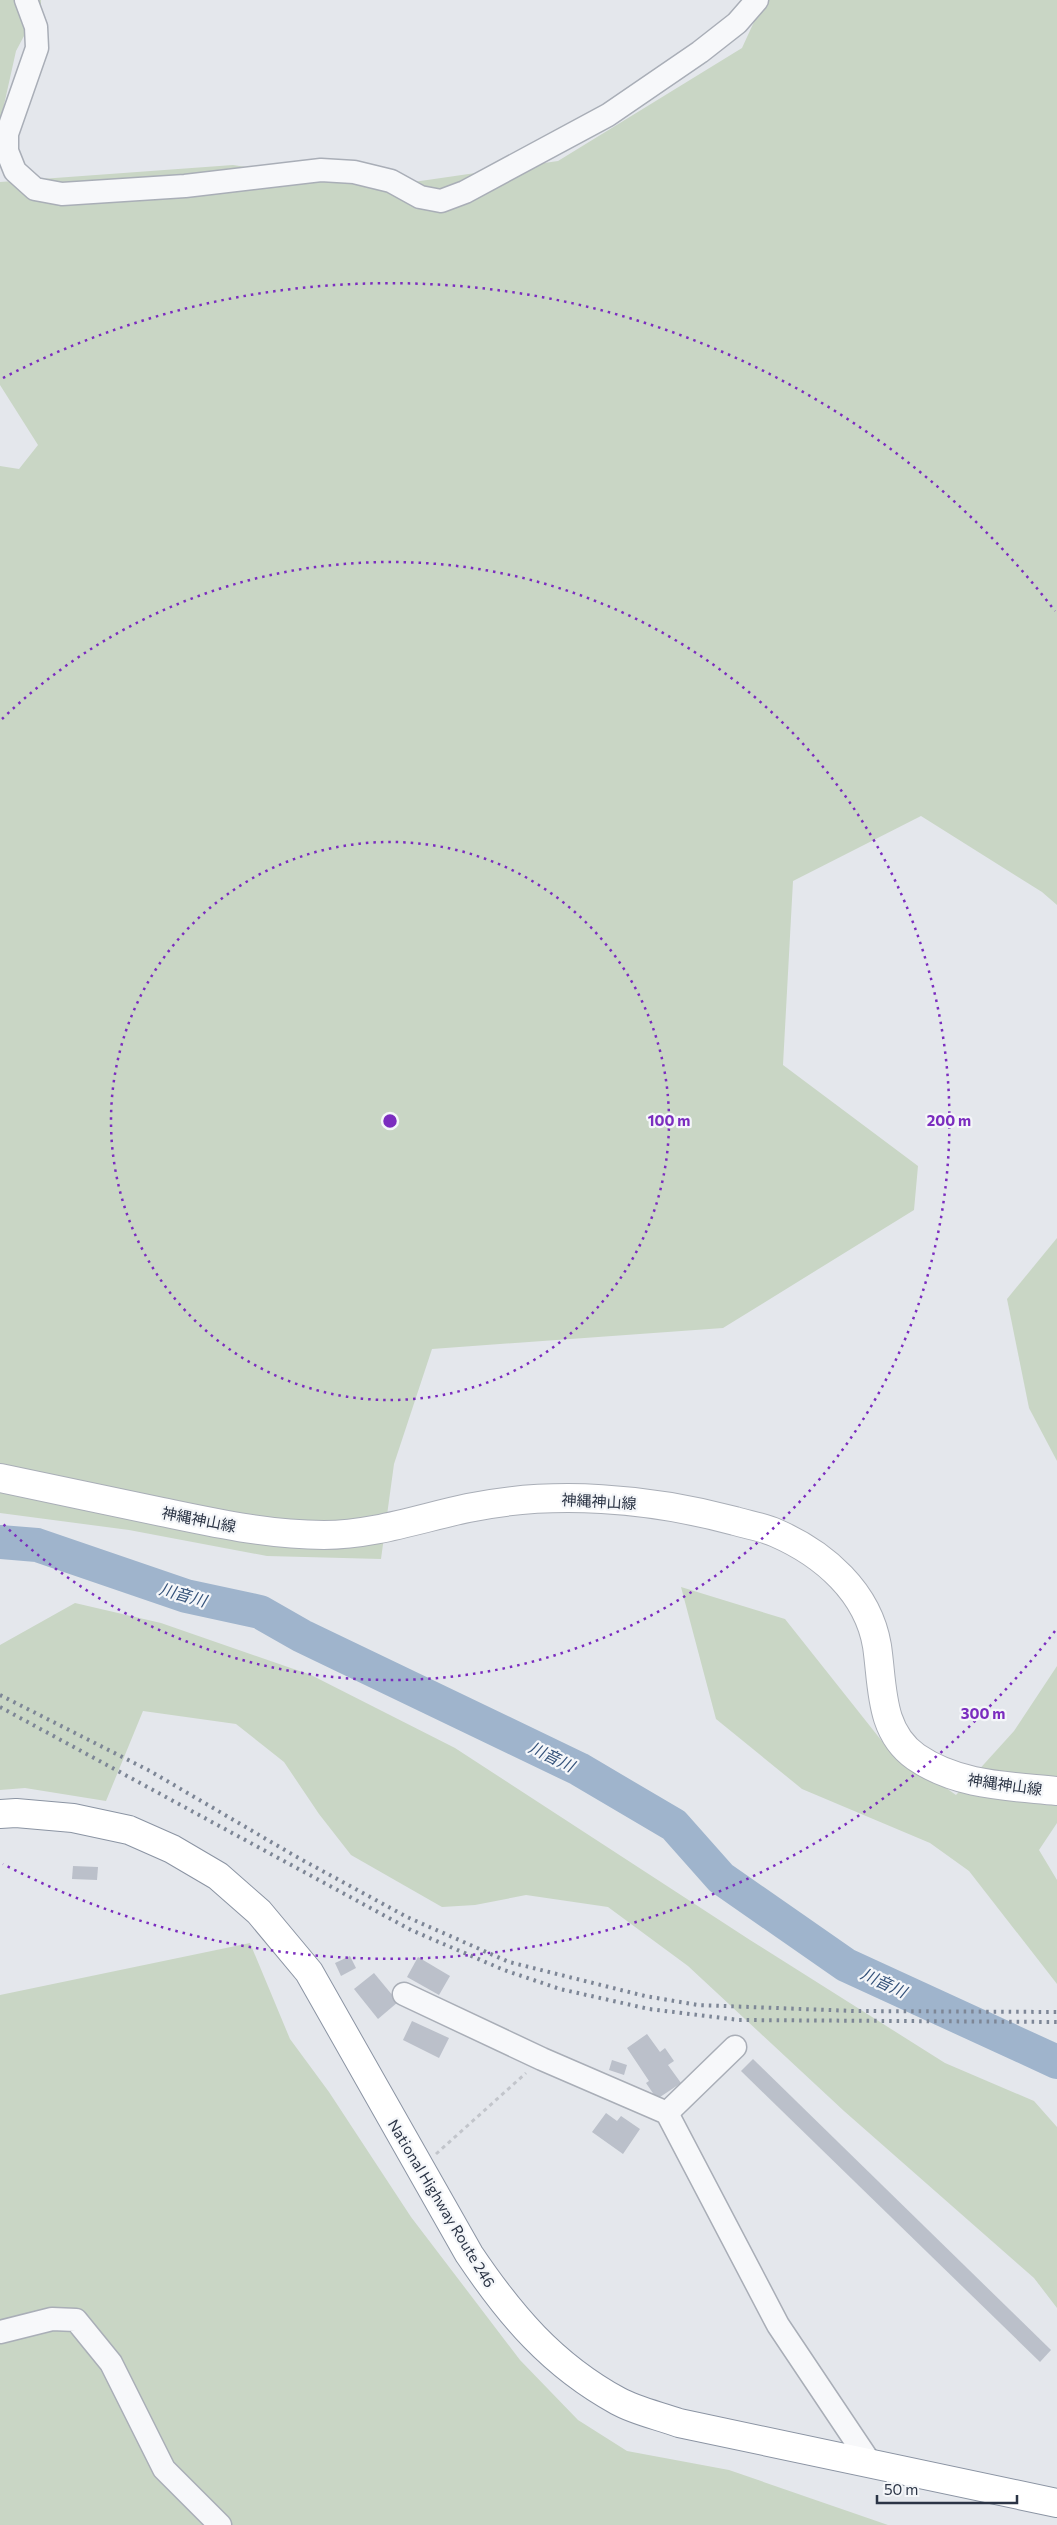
<svg xmlns="http://www.w3.org/2000/svg" width="1057" height="2525" viewBox="0 0 1057 2525" font-family="Commissioner,'Noto Sans JP',sans-serif">
	<style>
		.green { fill: #c9d6c5 }
		.lines { fill: none; stroke-linecap: round; stroke-linejoin: round }
		.river { stroke: #9fb4cc; stroke-width: 34 }
		.building { fill: #bbc0ca }
		.minor-casing { stroke: #a9aeb7; stroke-width: 25 }
		.secondary-casing { stroke: #a9aeb7; stroke-width: 30 }
		.trunk-casing { stroke: #8b94a3; stroke-width: 30 }
		.path { stroke: #c2c5cb; stroke-width: 3; stroke-dasharray: 4 4; stroke-linecap: butt }
		.minor { stroke: #f7f8fa; stroke-width: 22 }
		.secondary { stroke: #fff; stroke-width: 28 }
		.trunk { stroke: #fff; stroke-width: 28 }
		.rail { stroke: #7d8696; stroke-width: 4; stroke-dasharray: 2.5 5; stroke-linecap: butt }
		.ring { fill: none; stroke: #7b2cbf; stroke-width: 2.5; stroke-dasharray: 2.5 5 }
		.labels { text-anchor: middle; dominant-baseline: central; stroke-width: 4.5; stroke-linejoin: round; paint-order: stroke }
		.street-label { font-size: 15px; fill: #2b3445; stroke: #f4f6f9 }
		.water-label { font-size: 16px; font-style: italic; fill: #34527a; stroke: #f4f6f9 }
		.centre { fill: #7b2cbf; stroke: #f4f6f9; stroke-width: 2.5 }
		.ring-label { font-size: 15px; text-anchor: middle; font-weight: bold; fill: #7b2cbf; stroke: #f4f6f9; stroke-width: 4.5; stroke-linejoin: round; paint-order: stroke }
	</style>
	<rect width="100%" height="100%" fill="#e4e7ec"/>
	<!-- green -->
	<g class="green">
		<polygon points="0,0 41,0 41,4 16,51 0,123"/>
		<polygon points="764,0 1057,0 1057,905 1042,892 921,816 793,881 783,1065 918,1166 914,1210 723,1328 432,1349 394,1464 381,1559 267,1556 129,1530 0,1513 0,466 19,469 38,445 0,385 0,182 233,165 379,187 558,161 742,48"/>
		<polygon points="1057,1238 1057,1461 1029,1408 1007,1299"/>
		<polygon points="681,1587 785,1619 885,1745 956,1795 1014,1731 1057,1666 1057,1823 1039,1850 1057,1880 1057,1984 969,1871 930,1843 802,1789 716,1719"/>
		<polygon points="75,1603 161,1623 311,1675 455,1748 750,1940 945,2063 1034,2101 1057,2127 1057,2308 1034,2278 844,2111 688,1966 608,1907 526,1895 475,1905 442,1907 351,1855 319,1814 284,1762 236,1724 143,1711 106,1801 25,1788 0,1790 0,1645"/>
		<polygon points="250,1943 290,2039 329,2092 411,2217 520,2360 578,2420 627,2451 729,2470 888,2525 0,2525 0,1995"/>
	</g>
	<g class="lines">
		<!-- river -->
		<polyline class="river" points="0,1542 37,1545 186,1596 260,1612 302,1636 579,1769 674,1825 721,1878 846,1965 1057,2062"/>
	</g>
	<!-- building -->
	<g class="building">
		<polygon points="73,1866 98,1867 97,1880 72,1879"/>
		<polygon points="350,1956 356,1968 341,1976 335,1963"/>
		<polygon points="418,1957 450,1976 439,1995 407,1977"/>
		<polygon points="374,1973 398,2002 378,2019 354,1989"/>
		<polygon points="412,2021 449,2038 439,2058 403,2040"/>
		<polygon points="647,2034 660,2052 665,2048 674,2061 668,2065 681,2083 657,2099 646,2083 649,2081 627,2048"/>
		<polygon points="753,2059 1051,2350 1040,2362 741,2071"/>
		<polygon points="612,2060 627,2065 624,2075 609,2070"/>
		<polygon points="606,2113 617,2121 621,2116 640,2129 623,2154 592,2132"/>
	</g>
	<g class="lines">
		<!-- minor casing -->
		<g class="minor-casing">
			<g id="minor">
				<polyline points="26,0 36,27 37,48 7,134 7,151 15,171 35,189 62,194 185,186 321,170 354,172 391,181 420,197 441,201 465,192 608,115 700,52 737,23 757,0"/>
				<polyline points="404,1994 542,2059 667,2113 778,2325 871,2464"/>
				<polyline points="667,2113 735,2047"/>
				<polyline points="0,2332 52,2319 76,2320 111,2363 164,2469 220,2525"/>
			</g>
		</g>
		<!-- secondary casing -->
		<g class="secondary-casing">
			<path id="secondary" d="M0,1478c54,11 108,23 162,34 53,11 107,23 162,23 49,0 97,-17 144,-27 86,-18 182,-10 267,13 13,4 28,6 41,12 48,21 92,59 101,113 6,40 2,85 39,111 42,29 93,29 141,34"/>
		</g>
		<!-- trunk casing -->
		<g class="trunk-casing">
			<path id="trunk" d="M0,1814l16,-1 57,5 56,12 43,19 46,27 41,36 50,60 160,282c41,61 83,111 149,147 18,10 42,15 61,22l378,80"/>
		</g>
		<!-- path -->
		<polyline class="path" points="436,2154 526,2073"/>
		<!-- minor -->
		<use href="#minor" class="minor"/>
		<!-- secondary -->
		<use href="#secondary" class="secondary"/>
		<!-- trunk -->
		<use href="#trunk" class="trunk"/>
		<!-- rail -->
		<g class="rail">
			<polyline points="0,1695 150,1771 295,1856 407,1917 509,1962 645,1996 698,2005 854,2011 1057,2012"/>
			<polyline points="0,1707 411,1930 504,1970 560,1989 649,2009 739,2020 1057,2022"/>
		</g>
	</g>
	<!-- distance rings -->
	<g class="ring">
		<circle cx="390" cy="1121" r="279"/>
		<path d="M2 719A559 559 0 1 1 2 1523"/>
		<path d="M1055 1631A838 838 0 0 1 3 1864M3 378A838 838 0 0 1 1055 611"/>
	</g>
	<g class="labels">
		<!-- street labels -->
		<g class="street-label">
			<text transform="translate(599 1501) rotate(3)">神縄神山線</text>
			<text transform="translate(199 1519) rotate(11)">神縄神山線</text>
			<text transform="translate(1005 1784) rotate(8)">神縄神山線</text>
			<text transform="translate(442 2203) rotate(59)">National Highway Route 246</text>
		</g>
		<!-- water labels -->
		<g class="water-label">
			<text transform="translate(183 1594) rotate(16)">川音川</text>
			<text transform="translate(552 1756) rotate(26)">川音川</text>
			<text transform="translate(884 1982) rotate(25)">川音川</text>
		</g>
	</g>
	<circle cx="390" cy="1121" r="8" class="centre"/>
	<g class="ring-label">
		<text x="669" y="1126">100 m</text>
		<text x="949" y="1126">200 m</text>
		<text x="983" y="1719">300 m</text>
	</g>
	<!-- scale -->
	<path d="M877 2495v8h140v-8" fill="none" stroke="#2b3445" stroke-width="2.5"/>
	<text x="884" y="2495" font-size="15" fill="#2b3445" stroke="#f4f6f9" stroke-width="4" paint-order="stroke">50 m</text>
</svg>
